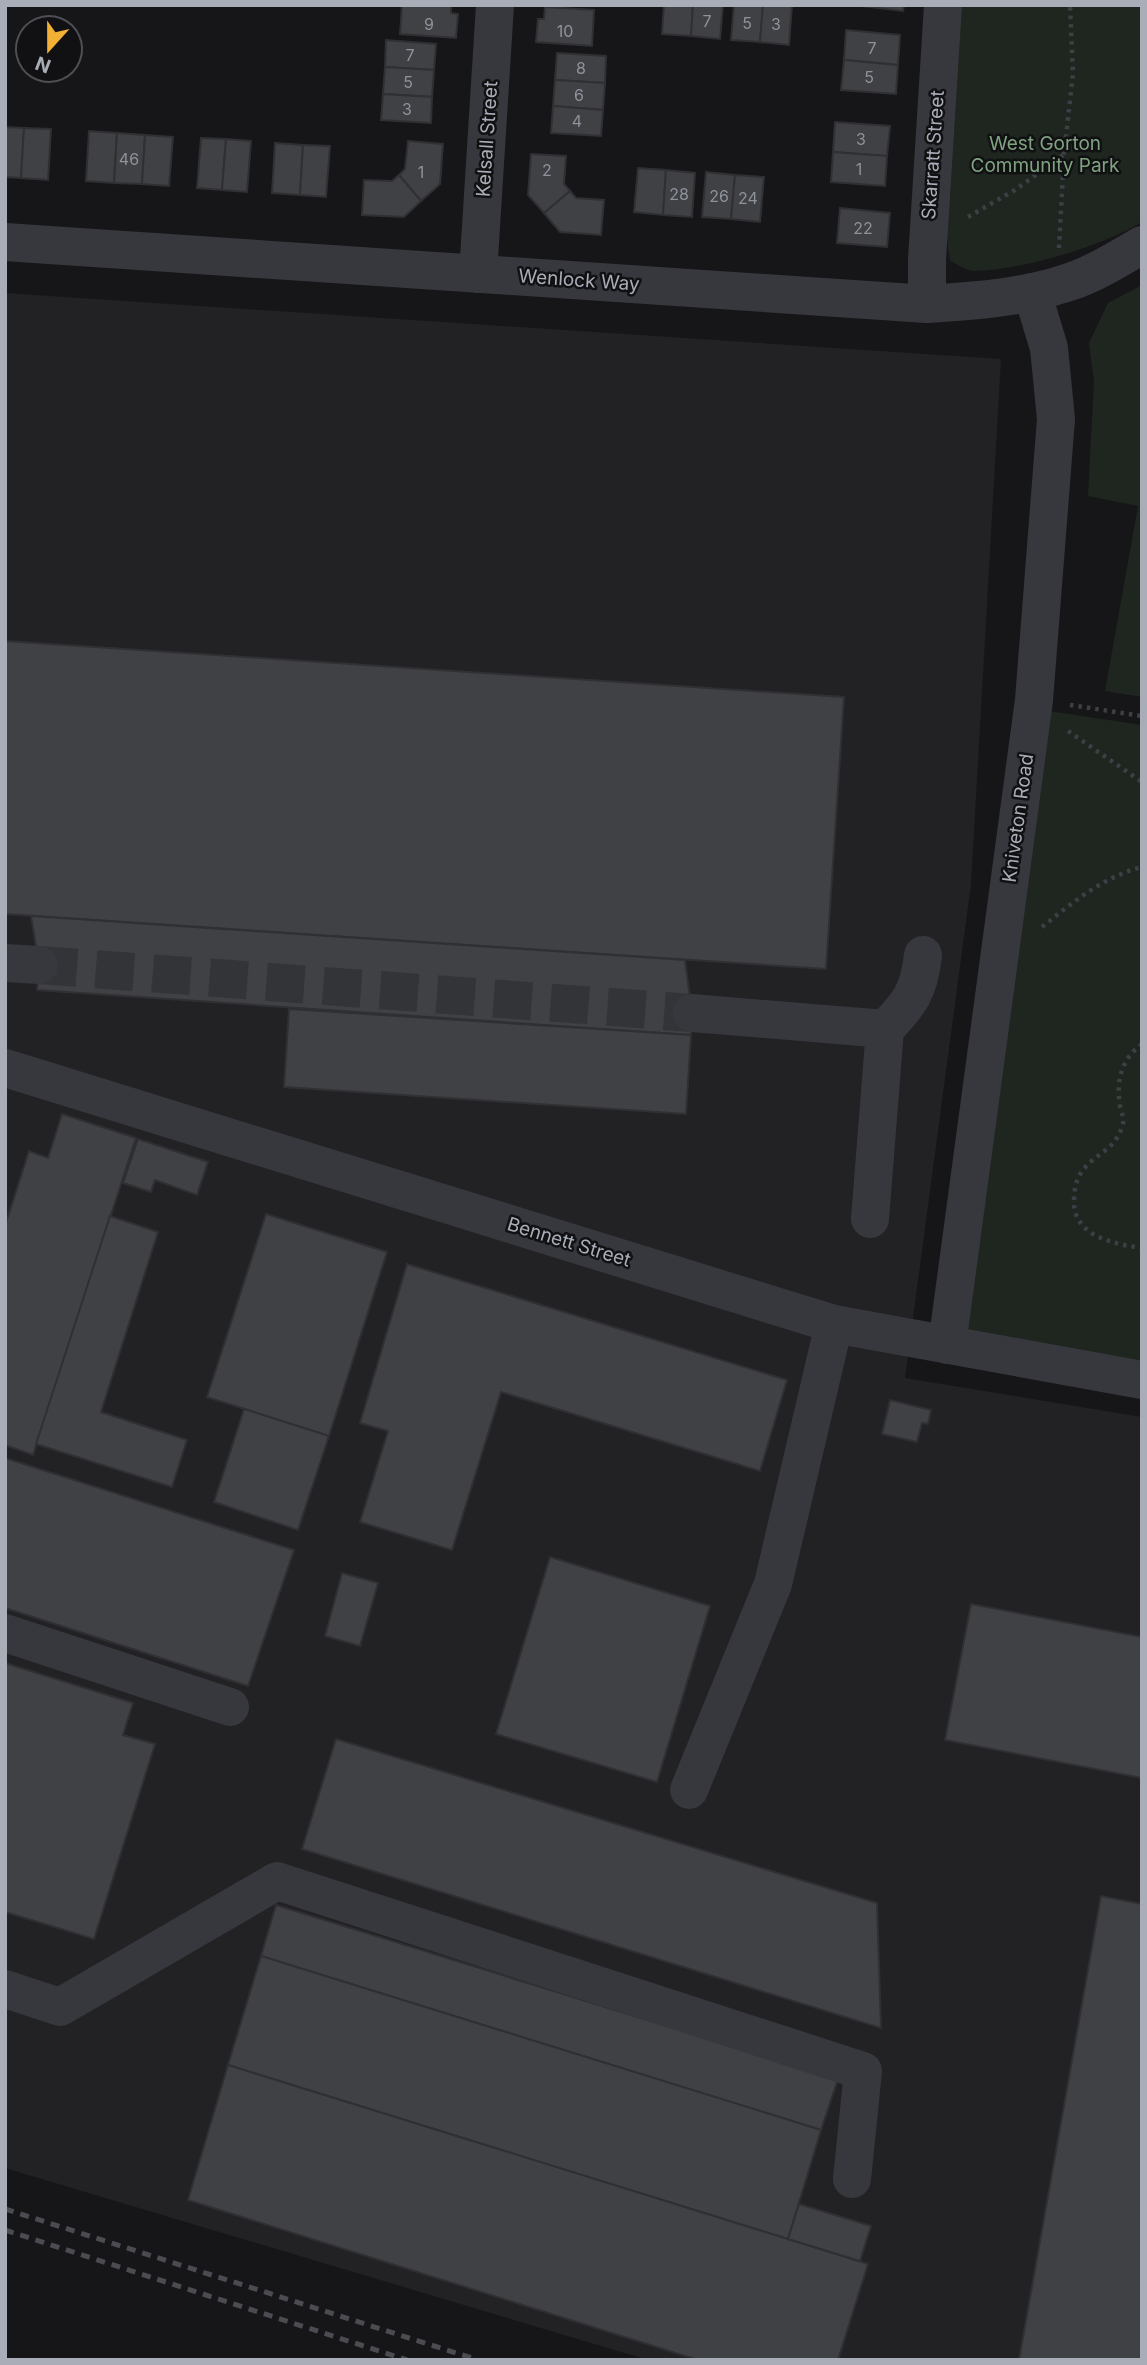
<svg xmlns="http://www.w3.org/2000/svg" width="1147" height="2365" viewBox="0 0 1147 2365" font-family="Inter,sans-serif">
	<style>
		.built { fill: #222225 }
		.green { fill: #1e261f }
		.building { fill: #404145; stroke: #303034; stroke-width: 2 }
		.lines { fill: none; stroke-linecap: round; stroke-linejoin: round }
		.minor-tunnel { stroke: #333438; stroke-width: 38; stroke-dasharray: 38 19; stroke-linecap: butt }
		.path { stroke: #3d3f44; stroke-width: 4.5; stroke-dasharray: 3.5 5; stroke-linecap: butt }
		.minor { stroke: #37383d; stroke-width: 38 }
		.rail { stroke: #4a4c52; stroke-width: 5; stroke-dasharray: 9 7; stroke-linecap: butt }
		.labels { text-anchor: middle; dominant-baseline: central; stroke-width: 5; stroke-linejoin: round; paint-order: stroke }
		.number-label { font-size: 16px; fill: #8e929b }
		.street-label { font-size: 19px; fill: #a8adb8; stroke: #111113 }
		.park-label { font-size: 19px; fill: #7fa381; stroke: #111113 }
	</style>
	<rect width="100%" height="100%" fill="#161618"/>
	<!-- built -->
	<polygon class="built" points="5,293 1001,359 971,884 905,1378 1142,1417 1142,2360 648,2360 5,2168"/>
	<!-- green -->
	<g class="green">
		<path d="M959,5h183v217c-39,24 -120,48 -167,49 -8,0 -18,-7 -25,-10l-6,-45z"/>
		<polygon points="1142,285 1142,697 1105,691 1138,506 1088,496 1094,381 1089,343 1108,303"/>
		<polygon points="1042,710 1142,725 1142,1373 960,1340"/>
	</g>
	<!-- building -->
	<g class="building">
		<polygon points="402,5 451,5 451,13 458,14 456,38 400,34"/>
		<polygon points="664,5 693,5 691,36 662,34"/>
		<polygon points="693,5 723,5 720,39 691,36"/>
		<polygon points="734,5 763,5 760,42 731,40"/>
		<polygon points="763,5 792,5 789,45 760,42"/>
		<polygon points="853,5 904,5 903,11"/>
		<polygon points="545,7 594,10 592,46 536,42 538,19 544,19"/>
		<polygon points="846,30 900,35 898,65 844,60"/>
		<polygon points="386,40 436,44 434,70 385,67"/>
		<polygon points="557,53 606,56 605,83 555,80"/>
		<polygon points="844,60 898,65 896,94 841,90"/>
		<polygon points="385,67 434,70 432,97 383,94"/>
		<polygon points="555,80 605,83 603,110 553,106"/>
		<polygon points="383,94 432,97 431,123 381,120"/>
		<polygon points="553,106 603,110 601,136 551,133"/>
		<polygon points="835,122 890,126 887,156 833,152"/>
		<polygon points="5,127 24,128 21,178 5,177"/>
		<polygon points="24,128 51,129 48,180 21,178"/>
		<polygon points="89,131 117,133 114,183 86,181"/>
		<polygon points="117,133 145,135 142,184 114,183"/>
		<polygon points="145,135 173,137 169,186 142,184"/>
		<polygon points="201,138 226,139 222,190 197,188"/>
		<polygon points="226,139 251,141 247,192 222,190"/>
		<polygon points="408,141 443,144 440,184 421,201 399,175 405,169"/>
		<polygon points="275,143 303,145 300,195 272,193"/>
		<polygon points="303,145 330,146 326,197 300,195"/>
		<polygon points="833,152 887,156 885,186 831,182"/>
		<polygon points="531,154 566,156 564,184 570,191 544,213 528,195"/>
		<polygon points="638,168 666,170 663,215 634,212"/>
		<polygon points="666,170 695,173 692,217 663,215"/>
		<polygon points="706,172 735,175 731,219 702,217"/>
		<polygon points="399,175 421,201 404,217 362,215 364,180 392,181"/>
		<polygon points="735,175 764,177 760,222 731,219"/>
		<polygon points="570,191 576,198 604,200 601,235 560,232 544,213"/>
		<polygon points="840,208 890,213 887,247 837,243"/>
		<polygon points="5,641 844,697 826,969 5,914"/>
		<polygon points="31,916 685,960 692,1013 691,1035 37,990 39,965"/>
		<polygon points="289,1009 691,1035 686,1114 284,1087"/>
		<polygon points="62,1114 136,1138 33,1455 5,1445 5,1226 29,1151 48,1158"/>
		<polygon points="138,1139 208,1162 197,1195 155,1180 151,1192 123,1183"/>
		<polygon points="266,1214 387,1252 329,1436 207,1397"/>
		<polygon points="110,1216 158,1232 101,1412 187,1440 172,1487 36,1444"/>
		<polygon points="407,1264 787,1380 760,1471 501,1392 452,1550 360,1522 388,1431 360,1423"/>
		<polygon points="890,1400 931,1410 928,1424 922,1423 917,1442 882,1434"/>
		<polygon points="244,1409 329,1436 298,1530 214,1502"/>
		<polygon points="5,1458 294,1550 248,1686 5,1608"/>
		<polygon points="550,1557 710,1606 657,1782 496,1734"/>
		<polygon points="342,1573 378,1583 360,1646 325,1636"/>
		<polygon points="971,1604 1142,1637 1142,1778 945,1740"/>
		<polygon points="5,1663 133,1703 123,1735 155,1744 94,1939 5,1912"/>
		<polygon points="336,1739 877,1903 881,2028 302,1849"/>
		<polygon points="1101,1896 1142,1904 1142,2360 1019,2360"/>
		<polygon points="276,1905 838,2079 821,2130 261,1956"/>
		<polygon points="261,1956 821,2130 788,2239 228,2065"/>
		<polygon points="228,2065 868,2264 838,2360 698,2360 188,2200"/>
		<polygon points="799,2204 871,2226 860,2261 788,2239"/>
	</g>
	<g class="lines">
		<!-- minor-tunnel -->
		<polyline class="minor-tunnel" points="39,965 692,1013"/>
		<!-- path -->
		<g class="path">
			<polyline points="968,217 1015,190 1063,155"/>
			<polyline points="1059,248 1064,154 1073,74 1070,5"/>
			<polyline points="1070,705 1142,716"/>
			<polyline points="1068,731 1142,782"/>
			<path d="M1042,927c31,-25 61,-50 100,-60"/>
			<path d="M1142,1044c-21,15 -26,37 -22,62 2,8 5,14 2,21 -8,24 -25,25 -39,43 -7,9 -9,20 -9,31 -1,35 40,43 68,47"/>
		</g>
		<!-- minor -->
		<g class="minor">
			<path d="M5,242l922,62c46,-3 92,-6 136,-20 28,-8 53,-24 79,-39"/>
			<polyline points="478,274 495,5"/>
			<polyline points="927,304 927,260 943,5"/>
			<polyline points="5,963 39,965"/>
			<polyline points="692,1013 885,1029 870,1219"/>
			<path d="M885,1029c25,-26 34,-37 38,-74"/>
			<polyline points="5,1068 834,1324 1142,1380"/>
			<polyline points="947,1345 1034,700 1056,419 1049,348 1032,292"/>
			<polyline points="5,1633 230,1707"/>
			<polyline points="689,1790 773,1584 834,1324"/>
			<polyline points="5,1989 60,2007 277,1881 863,2071 852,2179"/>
		</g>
		<!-- rail -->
		<g class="rail">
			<polyline points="5,2209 478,2360"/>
			<polyline points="5,2230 407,2360"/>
		</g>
	</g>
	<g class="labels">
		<!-- number labels -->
		<g class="number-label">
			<text x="707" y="21">7</text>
			<text x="747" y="23">5</text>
			<text x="429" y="24">9</text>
			<text x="776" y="24">3</text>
			<text x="565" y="31">10</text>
			<text x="872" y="48">7</text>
			<text x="410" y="55">7</text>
			<text x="581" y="68">8</text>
			<text x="869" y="77">5</text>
			<text x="408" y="82">5</text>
			<text x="579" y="95">6</text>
			<text x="407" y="109">3</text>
			<text x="577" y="121">4</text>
			<text x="861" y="139">3</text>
			<text x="129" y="159">46</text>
			<text x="859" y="169">1</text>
			<text x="547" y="170">2</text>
			<text x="421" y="172">1</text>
			<text x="679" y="194">28</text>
			<text x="719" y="196">26</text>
			<text x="748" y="198">24</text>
			<text x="863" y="228">22</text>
		</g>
		<!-- street labels -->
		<g class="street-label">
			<text transform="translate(487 139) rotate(-86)">Kelsall Street</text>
			<text transform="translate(933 155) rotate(-86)">Skarratt Street</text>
			<text transform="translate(579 280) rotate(4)">Wenlock Way</text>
			<text transform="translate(1018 818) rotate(-82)">Kniveton Road</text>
			<text transform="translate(569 1242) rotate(17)">Bennett Street</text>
		</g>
		<!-- park labels -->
		<g class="park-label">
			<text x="1045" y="143">West Gorton<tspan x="1045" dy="22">Community Park</tspan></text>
		</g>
	</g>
	<!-- border -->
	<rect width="1147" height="2365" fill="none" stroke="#a8adb8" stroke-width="14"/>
	<!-- north arrow -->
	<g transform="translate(49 49) rotate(201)"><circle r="33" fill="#111113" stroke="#4d4f55" stroke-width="2"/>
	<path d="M0-5L12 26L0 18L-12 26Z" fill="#f2b134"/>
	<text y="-10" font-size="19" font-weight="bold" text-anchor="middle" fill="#a8adb8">N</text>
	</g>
</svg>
